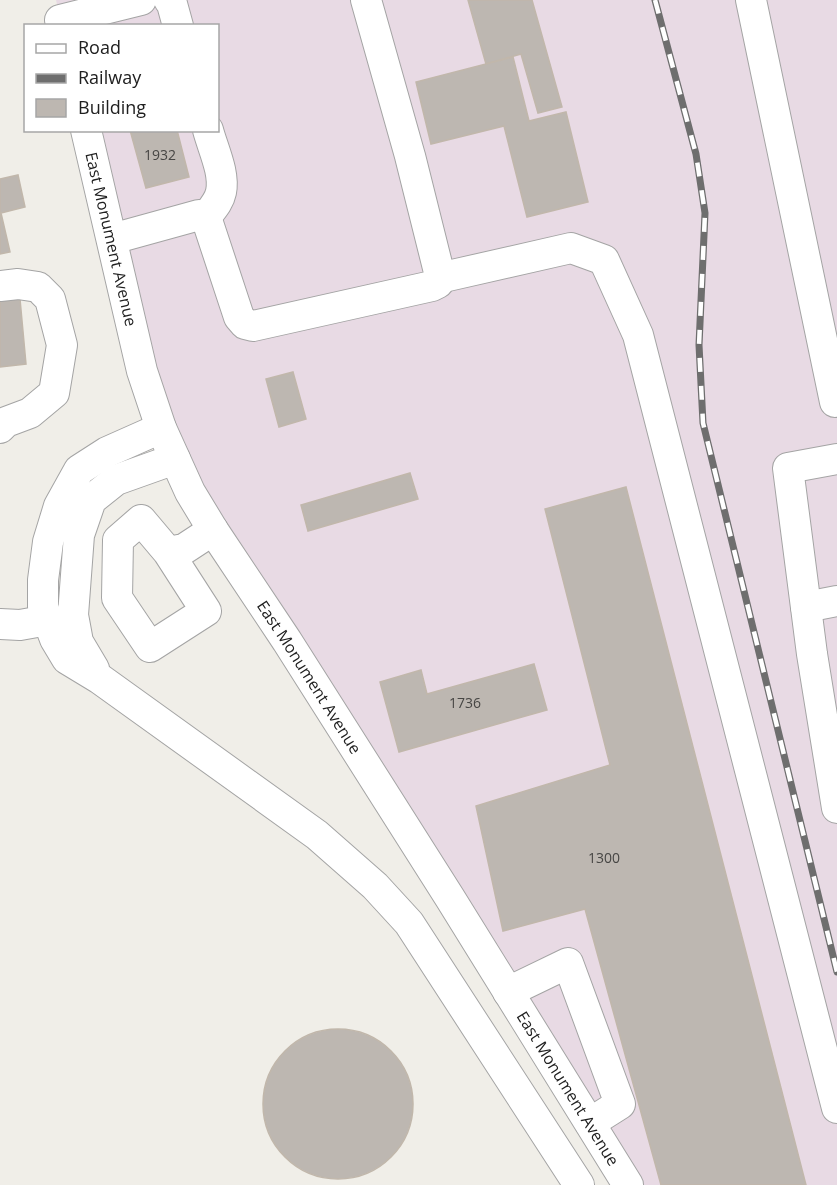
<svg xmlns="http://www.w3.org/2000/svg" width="837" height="1185" viewBox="0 0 837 1185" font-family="'Open Sans',sans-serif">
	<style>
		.industrial { fill: #e8dae4 }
		.building { fill: #bdb7b1; stroke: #c1b7ab; stroke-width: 1.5 }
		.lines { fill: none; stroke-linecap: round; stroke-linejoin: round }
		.minor-casing { stroke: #a4a4a4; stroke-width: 32 }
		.minor { stroke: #fff; stroke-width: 30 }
		.rail-casing { stroke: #6e6e6e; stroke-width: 7 }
		.rail { stroke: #fff; stroke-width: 4.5; stroke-dasharray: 14; stroke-linecap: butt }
		.labels { text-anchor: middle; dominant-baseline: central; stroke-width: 6; stroke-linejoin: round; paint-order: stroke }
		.number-label { font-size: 14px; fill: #474644 }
		.street-label { font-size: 16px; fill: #202020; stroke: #fff }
	</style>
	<rect width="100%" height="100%" fill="#f0eee8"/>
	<!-- industrial -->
	<polygon class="industrial" points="56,0 837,0 837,1185 633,1185 166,441 89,131 218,130 218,26 62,25"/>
	<!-- building -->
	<g class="building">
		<polygon points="468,0 532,0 562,107 538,113 521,54 486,64"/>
		<polygon points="513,57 529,121 566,112 588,202 527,217 504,126 431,144 416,82"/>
		<polygon points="130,130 177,130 189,177 146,188"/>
		<polygon points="18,175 25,207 1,213 10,252 0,254 0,179"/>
		<polygon points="20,299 26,364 0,367 0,301"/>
		<polygon points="293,372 306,419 279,427 266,379"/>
		<polygon points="410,473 418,499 308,531 301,505"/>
		<polygon points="626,487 806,1185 661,1185 585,909 503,931 476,806 610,765 545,509"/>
		<polygon points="534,664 547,710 399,752 380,682 421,670 427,694"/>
		<circle cx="338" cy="1104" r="75"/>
	</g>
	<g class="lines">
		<!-- minor casing -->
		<g class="minor-casing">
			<g id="minor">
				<polyline points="169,0 172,4 178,26"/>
				<polyline points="751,0 835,402"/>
				<polyline points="60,20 141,0"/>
				<path id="s1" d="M86,130l56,241 19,57 29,64 23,38 74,111 163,257 178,287"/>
				<path d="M206,217c6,-8 13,-15 15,-25 4,-19 -8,-43 -13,-62"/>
				<polyline points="112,239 199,215 206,217 239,317 245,324 253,326 432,286 438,283 439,272 410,156 366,0"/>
				<polyline points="439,278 571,248 604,260 638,335 837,1108"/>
				<polyline points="0,286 18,284 38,287 50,299 62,345 54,393 30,413 6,422 0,428"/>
				<polyline points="161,428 107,452 79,470 59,506 48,542 43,580 43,607 55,639 67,659 100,679 317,835 375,886 409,923 579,1185"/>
				<polyline points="837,459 788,468 812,654 837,808"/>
				<polyline points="168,552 206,611 150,647 117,598 118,540 141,520 168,552 184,549 213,530"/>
				<polyline points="806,607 837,601"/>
				<polyline points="0,624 20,625 48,620"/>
				<polyline points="94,669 78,642 73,615 79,535 91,500 116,480 175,459"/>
				<polyline points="508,992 568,963 620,1104 590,1123"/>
			</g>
		</g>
		<!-- minor -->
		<use href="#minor" class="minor"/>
		<!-- rail casing -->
		<g class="rail-casing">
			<polyline id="rail" points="655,0 696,154 705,213 699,345 703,423 837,972"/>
		</g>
		<!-- rail -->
		<use href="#rail" class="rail"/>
	</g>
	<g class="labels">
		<!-- number labels -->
		<g class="number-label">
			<text x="160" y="154">1932</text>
			<text x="465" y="702">1736</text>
			<text x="604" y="857">1300</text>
		</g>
		<!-- street labels -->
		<g class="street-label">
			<text stroke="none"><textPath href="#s1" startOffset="112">East Monument Avenue</textPath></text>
			<text stroke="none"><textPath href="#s1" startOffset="598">East Monument Avenue</textPath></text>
			<text stroke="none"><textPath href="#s1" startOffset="1084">East Monument Avenue</textPath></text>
		</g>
	</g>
	<!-- legend -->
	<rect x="24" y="24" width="195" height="108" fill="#ffffff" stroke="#a6a6a6" stroke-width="1.5"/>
	<rect x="36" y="44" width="30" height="9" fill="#ffffff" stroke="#a6a6a6" stroke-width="1.5"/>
	<text x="78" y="54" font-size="18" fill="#202020">Road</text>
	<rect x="36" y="74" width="30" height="9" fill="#6e6e6e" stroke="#a6a6a6" stroke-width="1.5"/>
	<text x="78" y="84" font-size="18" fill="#202020">Railway</text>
	<rect x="36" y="99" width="30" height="18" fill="#bdb7b1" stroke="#a6a6a6" stroke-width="1.5"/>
	<text x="78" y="114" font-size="18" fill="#202020">Building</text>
</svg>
